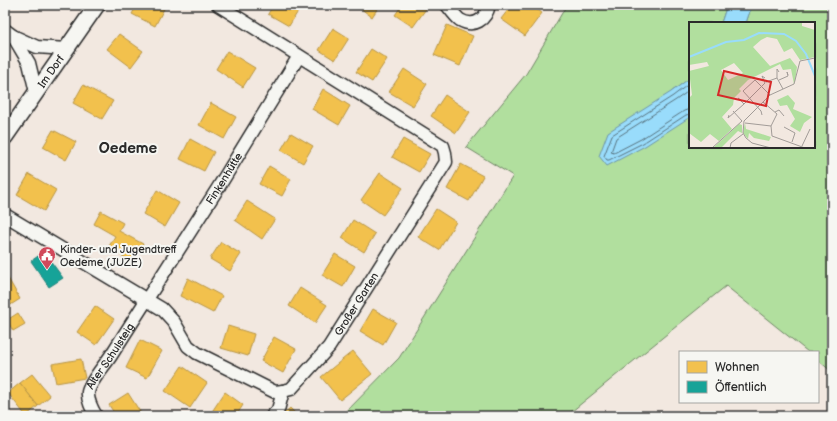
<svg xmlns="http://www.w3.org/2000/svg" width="837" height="421" viewBox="0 0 837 421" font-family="'Balsamiq Sans',sans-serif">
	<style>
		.green { fill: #b1df9e; stroke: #6e8564 }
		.water { fill: #99dcfb; stroke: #6d95a8 }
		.homes { fill: #f2c14e; stroke: #b69444 }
		.public { fill: #17a398; stroke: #1d7f77 }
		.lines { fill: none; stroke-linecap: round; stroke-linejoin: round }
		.shore { stroke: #57727e; stroke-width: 1 }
		.minor-casing { stroke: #2b2b2b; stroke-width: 15 }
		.tertiary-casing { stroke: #2b2b2b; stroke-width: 18 }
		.minor { stroke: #f6f6f2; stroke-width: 12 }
		.tertiary { stroke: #f6f6f2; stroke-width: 15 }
		.labels { text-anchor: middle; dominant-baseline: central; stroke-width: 4; stroke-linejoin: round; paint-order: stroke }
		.street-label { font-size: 11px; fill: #2b2b2b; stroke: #f6f6f2 }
		.poi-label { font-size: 11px; fill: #2b2b2b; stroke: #f6f6f2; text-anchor: start }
		.district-label { font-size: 15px; font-weight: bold; fill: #2b2b2b; stroke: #f6f6f2 }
		.inset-river { fill: none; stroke: #99dcfb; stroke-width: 2 }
		.inset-road { fill: none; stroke: #a29c98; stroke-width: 1 }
		.view { fill: #d62828; fill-opacity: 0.15; stroke: #d62828; stroke-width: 2 }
		.inset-edge { fill: none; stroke: #2b2b2b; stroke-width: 2 }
	</style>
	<rect width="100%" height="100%" fill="#f2e8e0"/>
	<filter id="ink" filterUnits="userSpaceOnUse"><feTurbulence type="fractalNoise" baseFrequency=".025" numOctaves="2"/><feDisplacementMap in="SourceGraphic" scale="8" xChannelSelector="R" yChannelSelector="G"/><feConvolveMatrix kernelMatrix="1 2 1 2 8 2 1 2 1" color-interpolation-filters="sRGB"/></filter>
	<g filter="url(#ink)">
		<!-- green -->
		<polygon class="green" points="564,5 727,5 721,23 690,23 690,78 671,92 689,118 690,117 690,147 814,147 814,23 746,23 752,5 832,5 832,372 818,360 818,352 808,352 726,286 566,416 342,416 399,358 513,176 466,147 526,74 565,8"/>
		<!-- water -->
		<g class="water">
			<polygon points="727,5 752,5 746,23 721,23"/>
			<polygon points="690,78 690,117 645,146 607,166 599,156 608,132 671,92"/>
		</g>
		<!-- homes -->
		<g class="homes">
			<polygon points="137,5 166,5 155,26 132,14"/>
			<polygon points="273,5 302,5 289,26 268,14"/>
			<polygon points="356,5 380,5 372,17"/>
			<polygon points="402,5 426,5 428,6 413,27 395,15"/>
			<polygon points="512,5 531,5 542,13 525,36 501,19"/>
			<polygon points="447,25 473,36 460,66 434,55"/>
			<polygon points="333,28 349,38 335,60 319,50"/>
			<polygon points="119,34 143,51 131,67 107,49"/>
			<polygon points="371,49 387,59 372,82 356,72"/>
			<polygon points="227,51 255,68 243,87 216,69"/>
			<polygon points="404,69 427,84 413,106 389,92"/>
			<polygon points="83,85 113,101 102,119 73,103"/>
			<polygon points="323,89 350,106 339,125 312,109"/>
			<polygon points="445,95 470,112 456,133 431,116"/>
			<polygon points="211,103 236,117 224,139 199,125"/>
			<polygon points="53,130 76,142 66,160 43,147"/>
			<polygon points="291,133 313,146 303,163 281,150"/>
			<polygon points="190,139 214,152 204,171 180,159"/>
			<polygon points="403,139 430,154 419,172 392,157"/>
			<polygon points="461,164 483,176 469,201 447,189"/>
			<polygon points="269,166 291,179 282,196 259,184"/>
			<polygon points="380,173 403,188 383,215 361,200"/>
			<polygon points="29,174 56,190 44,211 17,195"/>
			<polygon points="157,190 179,203 165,227 143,214"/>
			<polygon points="247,201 275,219 262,239 235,220"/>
			<polygon points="436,209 456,222 439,250 418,237"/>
			<polygon points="101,211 123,223 119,231 143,244 133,262 108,248 115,236 94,224"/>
			<polygon points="353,220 375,234 364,252 342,238"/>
			<polygon points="221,242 241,254 230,271 210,259"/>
			<polygon points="335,254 355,266 343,287 322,275"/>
			<polygon points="5,273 20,299 9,306 5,299"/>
			<polygon points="188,278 222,296 213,313 180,296"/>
			<polygon points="300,288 327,305 315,323 289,306"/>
			<polygon points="95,306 114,319 96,345 77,332"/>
			<polygon points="373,309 396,322 383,345 360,331"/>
			<polygon points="18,313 25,324 13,331 7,320"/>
			<polygon points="228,326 254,334 248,356 221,348"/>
			<polygon points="274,337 296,349 283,373 261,361"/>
			<polygon points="140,340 162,351 147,378 126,368"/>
			<polygon points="353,351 372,374 340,400 321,377"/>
			<polygon points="81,359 85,378 56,383 52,364"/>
			<polygon points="182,366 207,383 190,408 165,391"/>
			<polygon points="32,374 50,396 38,406 20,383"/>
			<polygon points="20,383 38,406 26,416 8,393"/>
			<polygon points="225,392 243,405 236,416 209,416"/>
			<polygon points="128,393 142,415 140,416 116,416 109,405"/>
			<polygon points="290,408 298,416 281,416"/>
		</g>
		<!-- public -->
		<polygon class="public" points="44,252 63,278 49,287 31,261"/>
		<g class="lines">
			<!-- shore -->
			<g class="shore">
				<polyline points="690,83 673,96 612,135 604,156 607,160 609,160 643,143 686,115 690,114"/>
				<polyline points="690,90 676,100 616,138 611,152 614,153 641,139 684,111 690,109"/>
			</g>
			<!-- minor casing -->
			<g class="minor-casing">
				<g id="minor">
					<path d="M447,5c4,5 8,11 13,15 14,8 26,0 29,-15"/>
					<polyline points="5,30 13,36 37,47 66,49"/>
					<polyline points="13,36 29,63 36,92"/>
					<path id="s1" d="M5,215l157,94 12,13 14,24 9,7 78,39 8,-1 8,-2 38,-42 117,-185 -1,-9 -2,-7 -225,-141"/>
					<path id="s2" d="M96,416c-4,-7 -9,-16 -8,-24 2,-10 16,-26 22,-35l108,-169 81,-132"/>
					<polyline points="272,416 278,410 283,391"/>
				</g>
			</g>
			<!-- tertiary casing -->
			<g class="tertiary-casing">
				<g id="tertiary">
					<path id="s3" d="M5,137l92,-132"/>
				</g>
			</g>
			<!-- minor -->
			<use href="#minor" class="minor"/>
			<!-- tertiary -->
			<use href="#tertiary" class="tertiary"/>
		</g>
	</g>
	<!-- icons -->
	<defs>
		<g id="civic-pin" transform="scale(0.9)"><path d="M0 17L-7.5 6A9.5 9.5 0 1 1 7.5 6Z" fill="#d1495b" stroke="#f6f6f2"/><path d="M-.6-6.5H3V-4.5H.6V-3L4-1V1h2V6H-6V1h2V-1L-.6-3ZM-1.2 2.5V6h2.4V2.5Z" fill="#fff"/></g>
	</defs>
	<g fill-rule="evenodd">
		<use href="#civic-pin" x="47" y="255"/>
	</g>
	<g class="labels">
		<!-- street labels -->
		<g class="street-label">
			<text stroke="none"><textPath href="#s3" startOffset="80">Im Dorf</textPath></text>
			<text stroke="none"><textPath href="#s2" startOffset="279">Finkenhütte</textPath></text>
			<text stroke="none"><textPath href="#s1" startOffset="451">Großer Garten</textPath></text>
			<text stroke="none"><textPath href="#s2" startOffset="68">Alter Schulsteig</textPath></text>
		</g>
		<!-- poi labels -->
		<g class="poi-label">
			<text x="60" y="249">Kinder- und Jugendtreff<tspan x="60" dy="13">Oedeme (JUZE)</tspan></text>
		</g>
		<!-- district labels -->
		<g class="district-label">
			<text x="128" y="148">Oedeme</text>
		</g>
	</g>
	<!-- overview -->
	<g transform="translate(689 22)">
		<rect width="126" height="126" fill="#f2e8e0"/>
		<path d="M0,0h113v4l13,4v27l-15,3 -8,-12 -8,4 -7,-13 -10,-2 -6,3 -8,7 17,19 20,-8 7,9 -2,15 -1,2 -3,-15 -8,1 -3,-6 -32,16 -9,9 2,2 -7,7 -1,7 -11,12 10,12 -13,12 -9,-7 -9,8 -12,-9v-35l3,-3 -3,-24 20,-5 -2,-4 -18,3zM45,41l9,10 -15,7 -7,-10zM99,73l7,8 -2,6 19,8 -8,6 -4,9 -10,-6 5,-7 -8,-14 -7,1 -3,-6zM56,101l1,6 25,8 -2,4 -15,-3 -5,-5 -1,6 -5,-6zM50,102l3,1v8l-4,-2 -17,17h-8z" fill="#b1df9e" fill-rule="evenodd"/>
		<path class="inset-river" d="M0,35l37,-15 18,-2 15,-7 25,1 12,7 10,13 9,22"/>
		<path class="inset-road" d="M88,56v-9l2,3M90,58l9,-4 -1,-4 1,3M77,60l11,-4 6,11M74,80l14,12 -6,12 1,10 33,12M55,82l21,-21 -3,-7 3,2M44,89l9,10M86,90l4,-2 5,6M40,93l-1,3 16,-14 -6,-6 3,2M73,93l-1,-4 -18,-20 12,-11 15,15M56,101l26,3M95,105l11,6 -3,9M113,124l8,-17M23,126l30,-27M41,126l1,-5 12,-9M82,126l-19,-5 -6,-5 -3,-5 1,-12 26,-26 24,-11 6,-23 15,-3"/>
		<path class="view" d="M35,49l47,11 -5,24 -48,-11z"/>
		<rect width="126" height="126" class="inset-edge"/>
	</g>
	<!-- margin -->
	<rect width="837" height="421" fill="none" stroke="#f6f6f2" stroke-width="20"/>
	<rect x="10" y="10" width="817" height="401" fill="none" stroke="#2b2b2b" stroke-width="1.5" filter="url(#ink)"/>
	<!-- legend -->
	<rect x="679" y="351" width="140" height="52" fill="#f6f6f2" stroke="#a5a5a2"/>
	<rect x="687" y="361" width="20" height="12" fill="#f2c14e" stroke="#a5a5a2"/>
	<text x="715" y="371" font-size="12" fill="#2b2b2b">Wohnen</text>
	<rect x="687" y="381" width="20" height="12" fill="#17a398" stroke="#a5a5a2"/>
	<text x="715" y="391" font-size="12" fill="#2b2b2b">Öffentlich</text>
</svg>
